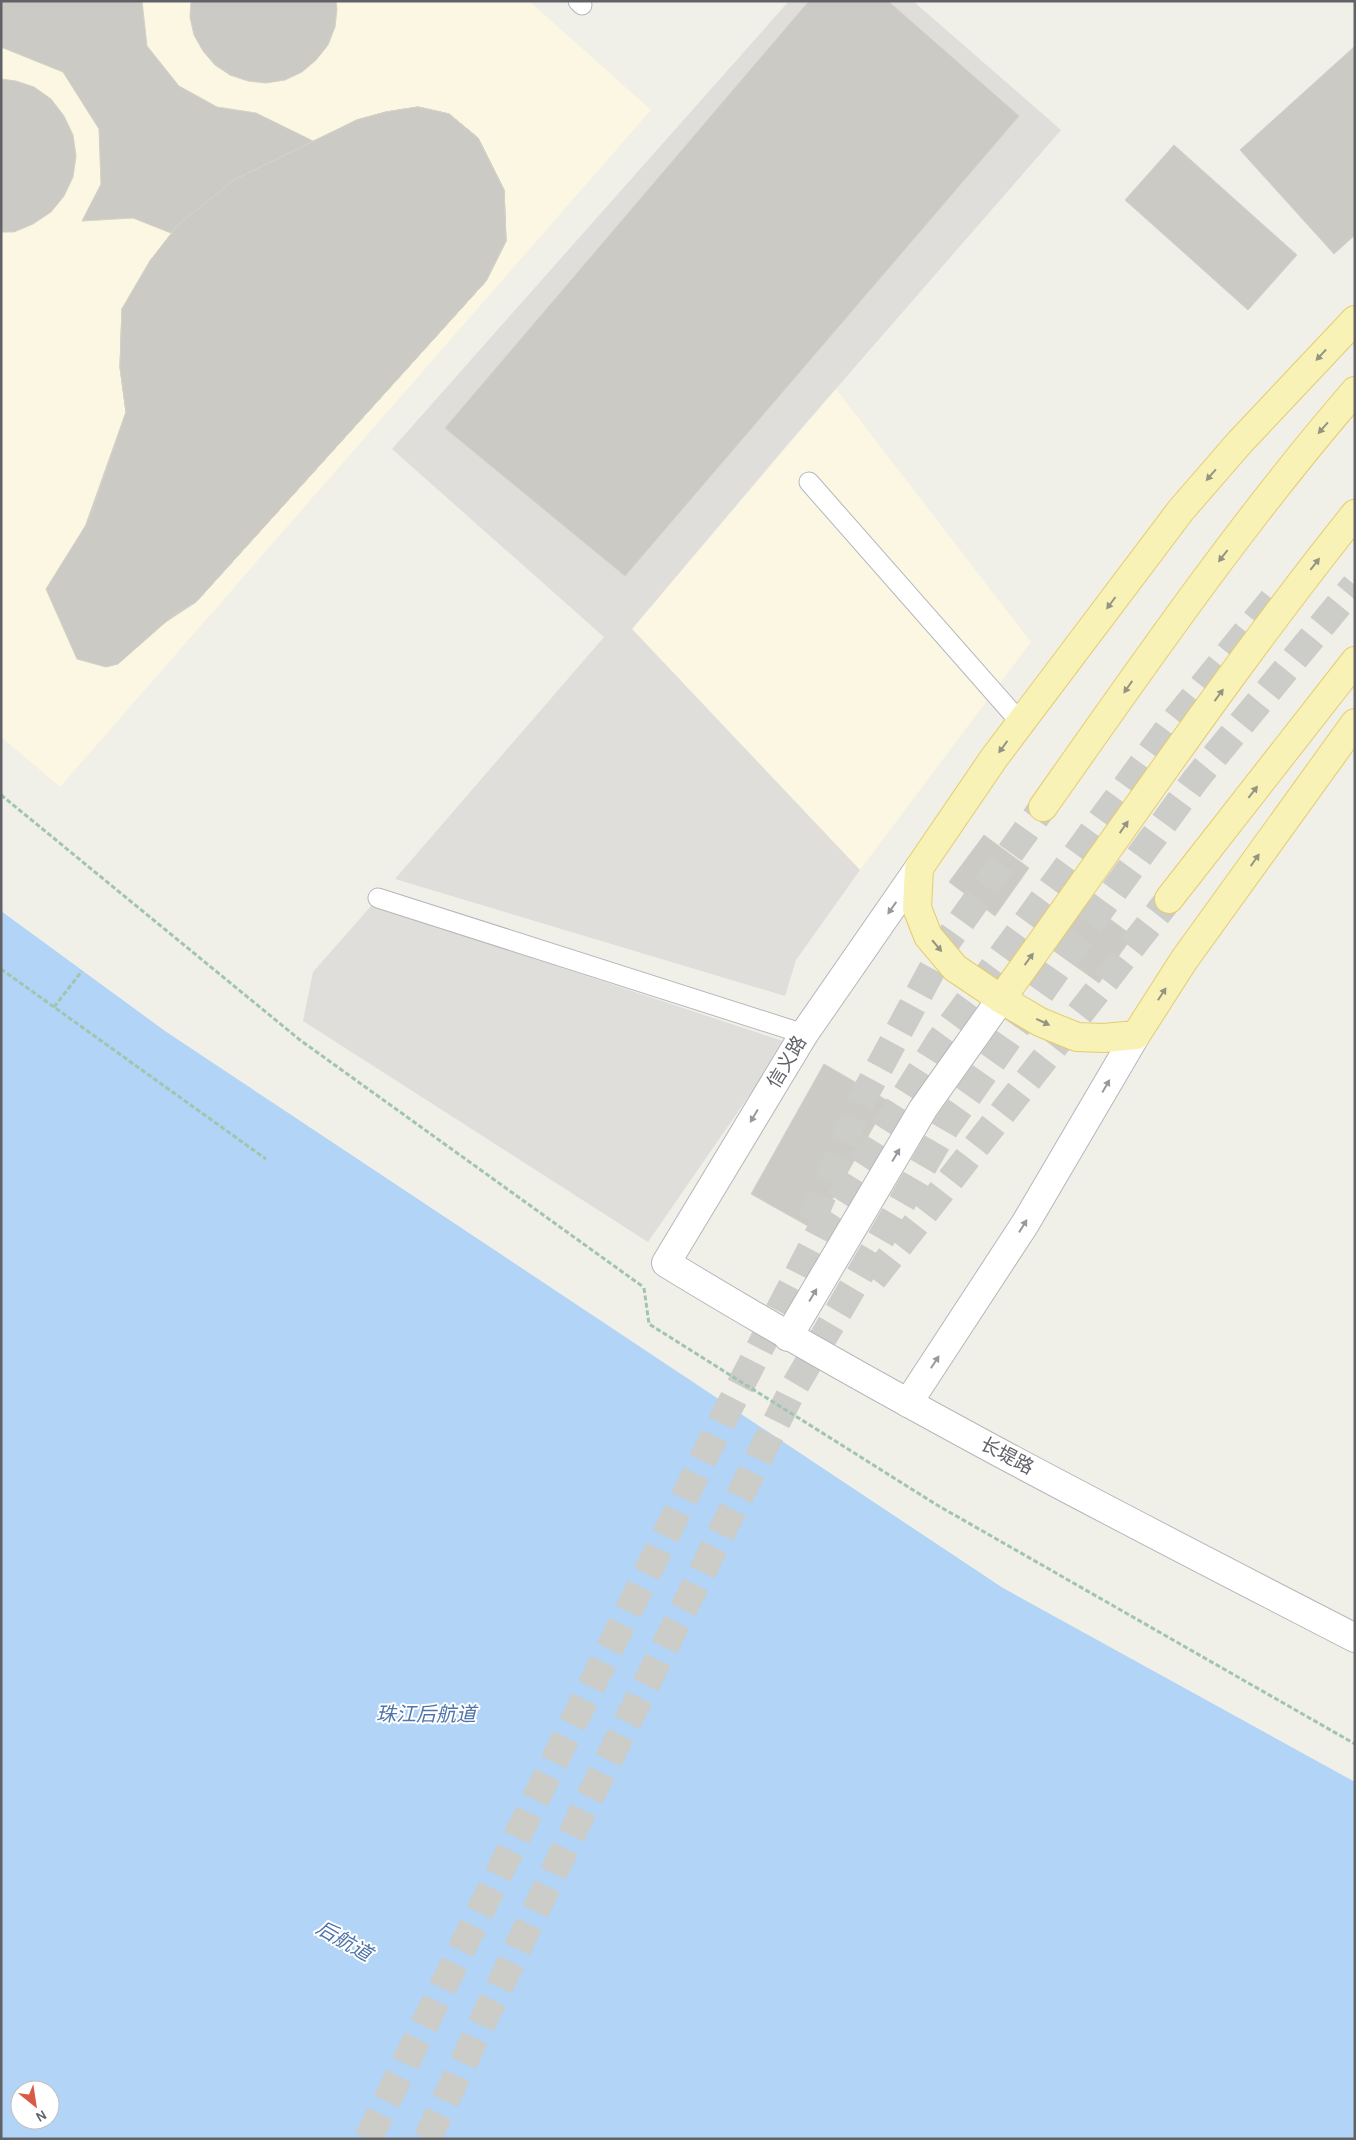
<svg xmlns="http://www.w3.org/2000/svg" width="1356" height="2140" viewBox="0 0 1356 2140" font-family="Karla,'Noto Sans SC',sans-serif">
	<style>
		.commercial { fill: #fbf7e2 }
		.industrial { fill: #dfdeda }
		.water { fill: #b1d4f7; fill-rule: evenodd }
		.building { fill: #cccac5; stroke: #d4d1c7 }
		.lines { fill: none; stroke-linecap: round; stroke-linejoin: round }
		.primary-tunnel { stroke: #ccccc8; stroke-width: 28; stroke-dasharray: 28 14; stroke-linecap: butt }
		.lane-casing { stroke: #b5b7bb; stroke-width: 21 }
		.street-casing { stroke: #b5b7bb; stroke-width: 30 }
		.primary-casing { stroke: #e5cc6d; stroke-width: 30 }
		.path { stroke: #a1c5ae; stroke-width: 3; stroke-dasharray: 5 2.5; stroke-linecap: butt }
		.lane { stroke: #fff; stroke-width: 19 }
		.street { stroke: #fff; stroke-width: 28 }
		.primary { stroke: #f8f2b6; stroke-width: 28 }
		.oneway { fill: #959483 }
		.oneway2 { fill: #98999c }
		.labels { text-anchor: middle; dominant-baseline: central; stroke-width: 4; stroke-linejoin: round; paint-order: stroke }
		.street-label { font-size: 19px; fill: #606267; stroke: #fff }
		.water-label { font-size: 20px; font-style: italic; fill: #4e74a9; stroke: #fff }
	</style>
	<rect width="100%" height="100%" fill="#f0efe8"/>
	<!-- commercial -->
	<g class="commercial">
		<polygon points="1,1 529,1 651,110 60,787 1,737"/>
		<polygon points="836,389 1031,642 860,870 632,629"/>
	</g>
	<!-- industrial -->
	<g class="industrial">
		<polygon points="789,1 913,1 1061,130 787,445 632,629 860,870 796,960 785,996 395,879 604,637 392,449"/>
		<polygon points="372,905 786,1042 648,1242 303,1021 313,972"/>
	</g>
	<!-- water -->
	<path class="water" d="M1,911l164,120 838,557 352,194v357h-1354zM20,2090h30v30h-30z"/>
	<!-- building -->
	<g class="building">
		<polygon points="1,1 142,1 147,46 179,86 217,107 256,113 313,141 234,180 178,225 171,233 133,218 82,221 101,184 99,129 63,72 1,47"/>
		<polygon points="191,1 336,1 337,9 335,27 328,45 316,60 302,72 285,80 266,83 248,81 230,75 215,65 203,51 194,35 190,17"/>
		<polygon points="809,1 888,1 1019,116 625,576 445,428"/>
		<polygon points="1355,46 1355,235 1334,254 1240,150"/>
		<polygon points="1,79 16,81 34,87 51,99 64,116 73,135 76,156 73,177 64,196 51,212 33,224 14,232 1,232"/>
		<polygon points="418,107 449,114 478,138 504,190 506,241 486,281 196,602 176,613 161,615 143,607 124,591 115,550 127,524 160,478 184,387 186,353 182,286 202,222 234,180 357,120 386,112"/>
		<polygon points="418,107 449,114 478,138 504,190 506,241 486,281 196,602 176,613 161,615 143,607 111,580 106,551 106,536 122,460 126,412 120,367 122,309 150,261 178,225 234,180 357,120 386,112"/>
		<polygon points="418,107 449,114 478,138 504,190 506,241 486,281 196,602 158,627 138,635 120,634 105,627 75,572 75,555 126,412 120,367 122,309 150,261 178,225 234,180 357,120 386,112"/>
		<polygon points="418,107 449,114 478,138 504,190 506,241 486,281 196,602 176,613 118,664 106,667 77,659 46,589 89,520 126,412 120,367 122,309 150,261 178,225 234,180 357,120 386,112"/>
		<polygon points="1174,145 1297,255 1248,310 1125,200"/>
		<polygon points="984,835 1029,868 995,916 949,882"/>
		<polygon points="1088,903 1133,936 1099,983 1053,950"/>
		<polygon points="824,1064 888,1101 815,1230 751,1194"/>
	</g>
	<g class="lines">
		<!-- primary-tunnel -->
		<g class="primary-tunnel">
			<polyline points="812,1221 858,1107 948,940 1043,807"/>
			<polyline points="873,1279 1169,899"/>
			<polyline points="368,2139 721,1423 822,1228 941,1039 1168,729 1273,599"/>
			<polyline points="427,2139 582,1813 792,1391 946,1127 1075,944 1196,779 1355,585"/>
		</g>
		<!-- lane casing -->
		<g class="lane-casing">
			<g id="lane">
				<polyline points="578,1 582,5"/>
				<polyline points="809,482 1021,723"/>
				<polyline points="378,898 804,1034"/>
			</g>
		</g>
		<!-- street casing -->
		<g class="street-casing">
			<g id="street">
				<path d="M919,868l-115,166 -138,229c223,136 456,255 689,375"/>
				<polyline points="788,1337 923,1109 1001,999"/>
				<polyline points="908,1403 1025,1224 1136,1035"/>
			</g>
		</g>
		<!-- primary casing -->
		<g class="primary-casing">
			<g id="primary">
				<polyline points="1355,320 1240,442 1181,510 994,758 919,868 917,908 928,936 955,968 1001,999 1040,1022 1077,1037 1104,1038 1136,1035 1184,960 1355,723"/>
				<path d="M1043,807c100,-142 199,-285 312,-416"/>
				<polyline points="1169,899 1355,661"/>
				<path d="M1001,999c117,-162 229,-329 354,-485"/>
			</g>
		</g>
		<!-- path -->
		<g class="path">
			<polyline points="1,795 300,1040 642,1286"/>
			<polyline points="1,969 266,1159"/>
			<polyline points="54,1007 82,971"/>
			<polyline points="644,1288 649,1324 937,1505 1355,1744"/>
		</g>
		<!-- lane -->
		<use href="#lane" class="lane"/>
		<!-- street -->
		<use href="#street" class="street"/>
		<!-- primary -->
		<use href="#primary" class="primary"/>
	</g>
	<!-- one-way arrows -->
	<defs><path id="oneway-solid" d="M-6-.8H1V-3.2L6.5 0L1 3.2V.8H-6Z" transform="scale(1.25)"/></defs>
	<g class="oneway">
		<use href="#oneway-solid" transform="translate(1321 355) rotate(133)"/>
		<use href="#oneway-solid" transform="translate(1323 428) rotate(131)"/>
		<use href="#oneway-solid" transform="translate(1211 475) rotate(131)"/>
		<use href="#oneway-solid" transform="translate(1223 556) rotate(128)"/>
		<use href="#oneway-solid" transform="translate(1315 564) rotate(-52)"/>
		<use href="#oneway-solid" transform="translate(1111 603) rotate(127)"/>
		<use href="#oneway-solid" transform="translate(1128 687) rotate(125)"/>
		<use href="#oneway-solid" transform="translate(1219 695) rotate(-54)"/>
		<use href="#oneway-solid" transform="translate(1003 747) rotate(126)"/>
		<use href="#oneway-solid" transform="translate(1253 792) rotate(-52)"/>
		<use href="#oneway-solid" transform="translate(1124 827) rotate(-55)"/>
		<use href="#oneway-solid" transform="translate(1255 860) rotate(-55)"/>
		<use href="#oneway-solid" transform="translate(937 946) rotate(50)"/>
		<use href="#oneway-solid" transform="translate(1029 959) rotate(-54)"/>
		<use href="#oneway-solid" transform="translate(1162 994) rotate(-57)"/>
		<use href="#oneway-solid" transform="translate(1043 1022) rotate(25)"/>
	</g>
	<g class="oneway2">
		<use href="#oneway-solid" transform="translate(892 908) rotate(125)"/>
		<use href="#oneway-solid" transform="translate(1106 1086) rotate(-60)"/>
		<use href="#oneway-solid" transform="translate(754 1116) rotate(121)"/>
		<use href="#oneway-solid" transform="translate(896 1155) rotate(-59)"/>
		<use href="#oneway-solid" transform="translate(1023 1226) rotate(-58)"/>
		<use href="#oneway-solid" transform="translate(813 1295) rotate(-59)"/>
		<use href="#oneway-solid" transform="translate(935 1362) rotate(-57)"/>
	</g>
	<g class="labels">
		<!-- street labels -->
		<g class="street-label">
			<text transform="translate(787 1062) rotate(-59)">信义路</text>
			<text transform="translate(1007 1456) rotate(28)">长堤路</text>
		</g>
		<!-- water labels -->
		<g class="water-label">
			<text x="426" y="1714">珠江后航道</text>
			<text transform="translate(344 1941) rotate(30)">后航道</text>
		</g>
	</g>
	<!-- border -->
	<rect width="1356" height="2140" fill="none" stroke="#606267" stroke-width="5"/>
	<!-- north arrow -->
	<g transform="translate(35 2105) rotate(150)"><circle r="24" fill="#ffffff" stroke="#bfc0c2"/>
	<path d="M0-4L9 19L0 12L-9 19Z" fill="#da5b45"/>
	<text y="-8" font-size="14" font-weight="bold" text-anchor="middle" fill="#606267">N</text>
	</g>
</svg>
